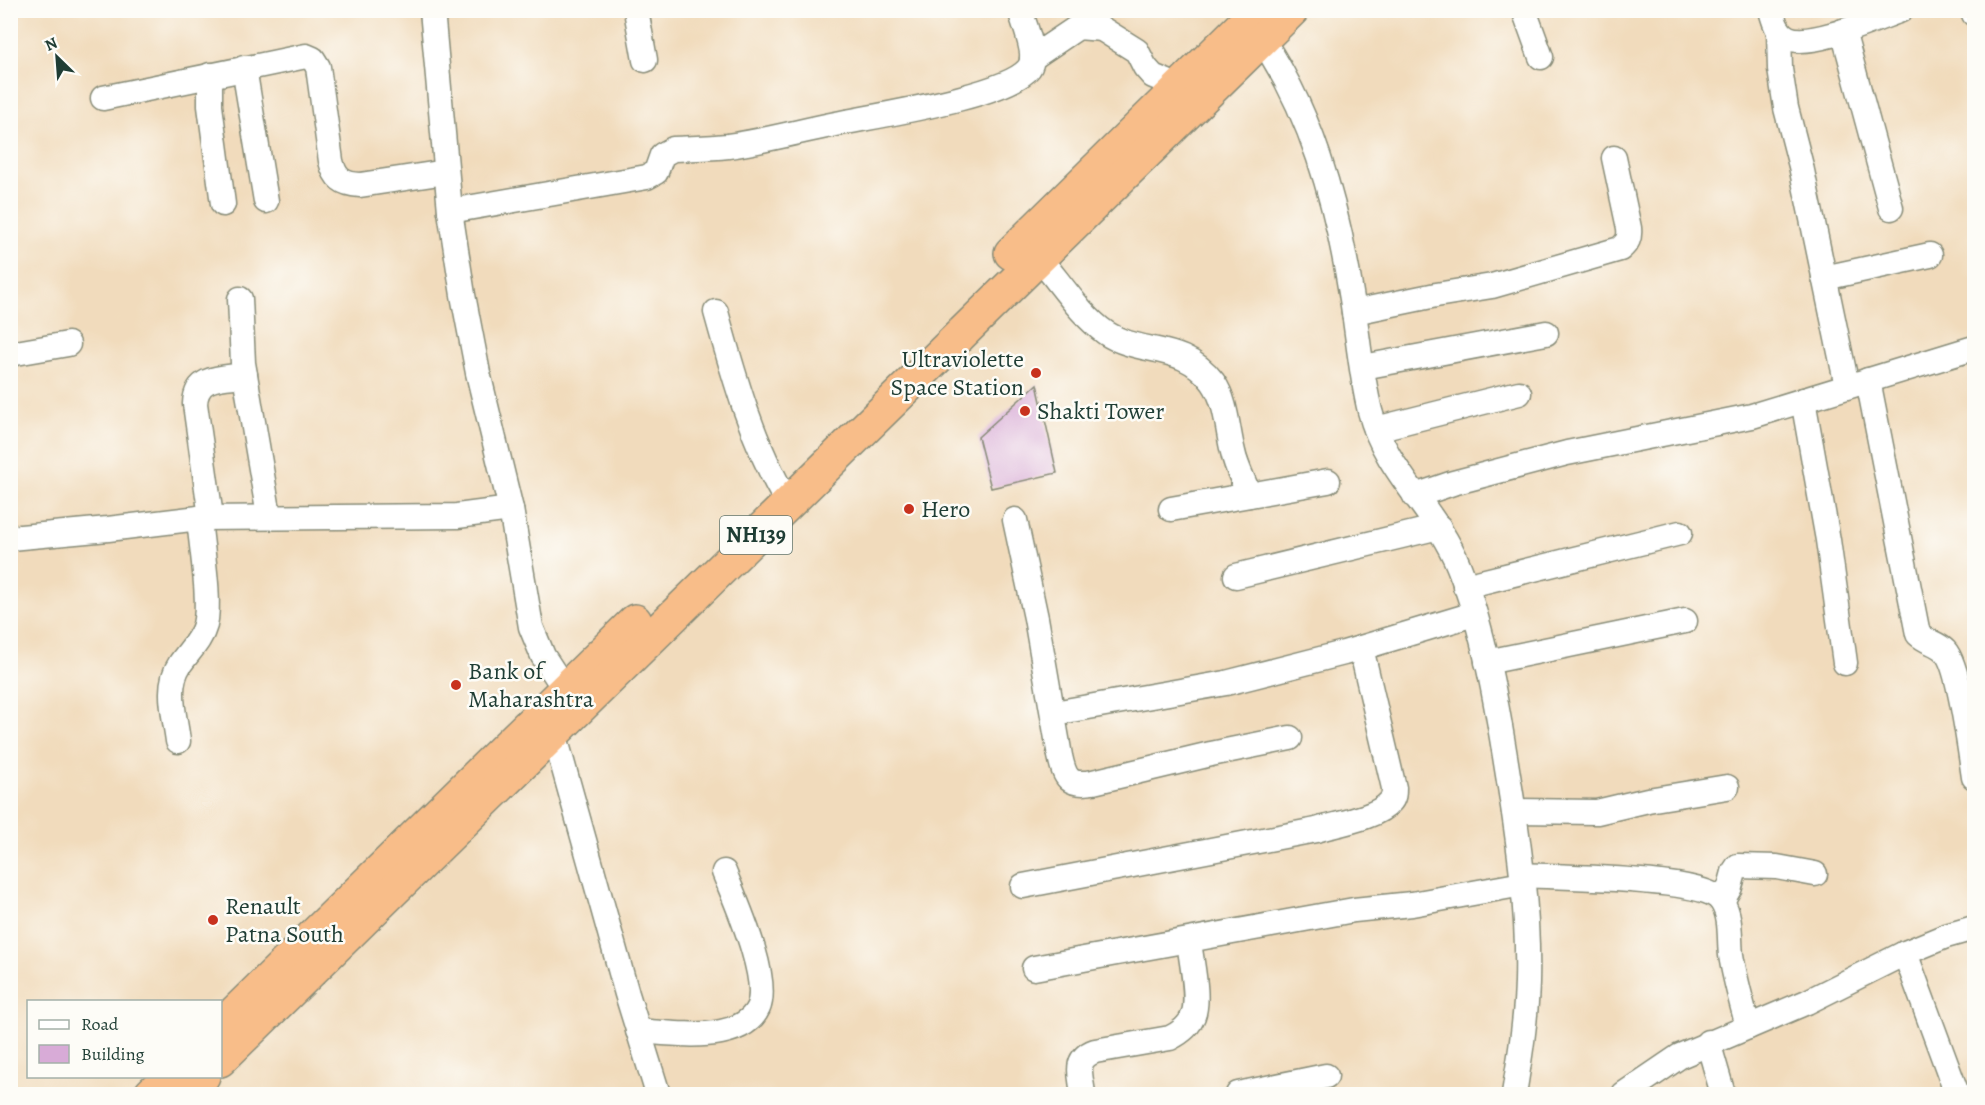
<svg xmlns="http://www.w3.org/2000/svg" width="1985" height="1105" viewBox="0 0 1985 1105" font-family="Alegreya,serif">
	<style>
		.building { fill: #d8abd7 }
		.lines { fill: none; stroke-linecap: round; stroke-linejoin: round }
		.minor-casing { stroke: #888c78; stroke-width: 27 }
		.highway-casing { stroke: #888c78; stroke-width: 36 }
		.minor { stroke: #fff; stroke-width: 24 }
		.highway { stroke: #f8bd89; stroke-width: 33 }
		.poi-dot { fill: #c8321e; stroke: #fdfcf7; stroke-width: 2 }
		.labels { text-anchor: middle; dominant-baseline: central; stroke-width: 5; stroke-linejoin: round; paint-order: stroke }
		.shield { fill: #fdfcf7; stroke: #62766e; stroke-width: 1.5 }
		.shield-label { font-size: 22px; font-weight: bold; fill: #1f3d34 }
		.poi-label { font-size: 24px; fill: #1f3d34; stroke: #fdfcf7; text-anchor: start }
	</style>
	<rect width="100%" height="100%" fill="#fdfcf7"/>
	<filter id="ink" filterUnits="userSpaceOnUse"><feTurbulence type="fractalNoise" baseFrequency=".0167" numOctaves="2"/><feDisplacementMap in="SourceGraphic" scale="12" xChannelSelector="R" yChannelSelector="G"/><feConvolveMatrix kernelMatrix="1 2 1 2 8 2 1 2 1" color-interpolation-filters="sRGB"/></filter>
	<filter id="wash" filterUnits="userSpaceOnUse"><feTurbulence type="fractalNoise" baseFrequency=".008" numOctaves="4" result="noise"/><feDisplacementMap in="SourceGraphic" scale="24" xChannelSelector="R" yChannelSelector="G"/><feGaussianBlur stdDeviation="1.35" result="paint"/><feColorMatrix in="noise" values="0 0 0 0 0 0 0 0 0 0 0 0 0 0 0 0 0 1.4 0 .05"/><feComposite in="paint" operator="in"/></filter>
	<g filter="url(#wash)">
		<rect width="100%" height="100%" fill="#f1dbbc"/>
		<g id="blocks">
			<!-- building -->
			<polygon class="building" points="1037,384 1057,473 991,488 978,437"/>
		</g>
	</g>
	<g filter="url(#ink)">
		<use href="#blocks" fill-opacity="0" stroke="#888c78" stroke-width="1.5"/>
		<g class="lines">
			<!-- minor casing -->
			<g class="minor-casing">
				<g id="minor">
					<polyline points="432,10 450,211 463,295 478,373 511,509 531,627 543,656 573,702"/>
					<polyline points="636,10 645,60"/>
					<polyline points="1524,10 1541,57"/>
					<path d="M1771,10c3,11 6,23 17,28 23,10 88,-19 113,-28"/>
					<polyline points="1973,10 1974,14"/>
					<path d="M1253,27c58,79 84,177 99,272 6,37 9,76 18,112 16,62 66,98 89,156 26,66 38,138 49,208 11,67 21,139 19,207 -1,38 -7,75 -13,112"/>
					<polyline points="1779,31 1780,69 1786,108 1801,166 1847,386"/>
					<polyline points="1843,31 1891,208"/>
					<polyline points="1032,58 1078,27 1102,29 1137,51 1145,67 1153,76 1180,87"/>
					<polyline points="244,68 266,201"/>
					<polyline points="210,75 210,106 223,204"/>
					<path d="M103,98l203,-42 7,3 5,8 13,94c4,17 11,23 29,24l86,-13"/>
					<path d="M450,211l197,-34 9,-5 6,-17 11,-6c19,-1 37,-1 55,-3 37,-5 72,-15 108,-22 38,-8 172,-28 193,-56 9,-12 -5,-44 -9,-58"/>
					<path d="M1039,258c20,23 42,58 67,75 35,23 76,8 107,49 14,20 14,47 20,70 3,15 11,29 16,43"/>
					<polyline points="1824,278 1930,255"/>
					<polyline points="240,299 243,363 269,516"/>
					<path d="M716,312c18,65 37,133 72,191"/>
					<path d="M1354,312l82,-17 56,-9 128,-37c8,-7 10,-11 9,-21l-15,-70"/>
					<polyline points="10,354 68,344"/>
					<polyline points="1363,367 1546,333"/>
					<path d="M1868,380l50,254c8,8 20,9 27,17 15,16 25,101 29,126"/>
					<polyline points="1803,400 1828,540 1845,663"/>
					<polyline points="1376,429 1519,393"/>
					<polyline points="1415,496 1453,483 1567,453 1752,416 1974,348"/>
					<polyline points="1171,509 1328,481"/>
					<path d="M211,517l-16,-113c1,-29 27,-26 50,-29"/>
					<path d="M1015,520l21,98 24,138c5,23 9,30 33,26l118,-28 79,-16"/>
					<polyline points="10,538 108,529 199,518 457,516 511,509"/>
					<polyline points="1236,576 1439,527"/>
					<polyline points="1465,586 1680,533"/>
					<polyline points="1487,662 1685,621"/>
					<polyline points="1054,713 1226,683 1344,653 1474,614"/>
					<polyline points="554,733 627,994 658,1094"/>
					<path d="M178,741c-3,-25 -13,-55 2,-77 9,-13 21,-24 25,-39 6,-25 -4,-80 -6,-107"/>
					<polyline points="1514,811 1597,812 1648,800 1727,787"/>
					<path d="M1522,875c34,2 185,2 200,27 10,15 7,37 9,53 4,25 11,48 17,72"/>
					<path d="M1023,886l293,-56c20,-6 61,-12 74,-28 4,-4 4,-9 4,-14l-33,-140"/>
					<polyline points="1722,901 1730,887 1734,872 1738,866 1777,867 1815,874"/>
					<polyline points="1905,953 1957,1094"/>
					<polyline points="1034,968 1354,910 1412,904 1523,884"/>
					<path d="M638,1031c27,2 57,6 83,1 15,-3 30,-9 37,-24 13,-29 -22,-106 -34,-136"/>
					<polyline points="1708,1042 1723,1094"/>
					<path d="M1083,1094c-2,-19 -10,-35 12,-43l75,-13c10,-5 19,-11 23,-22 7,-18 -2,-55 -4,-75"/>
					<polyline points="1238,1094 1326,1076"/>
					<polyline points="1624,1094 1680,1056 1807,1002 1905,953 1946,936 1974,928"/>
				</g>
			</g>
			<!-- highway casing -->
			<g class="highway-casing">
				<g id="highway">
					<polyline points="1011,253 1258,10"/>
					<polyline points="220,1027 635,621"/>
					<polyline points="220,1060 1292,10"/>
					<polyline points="151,1094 169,1076"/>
					<polyline points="184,1094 203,1076"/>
				</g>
			</g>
			<!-- minor -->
			<use href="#minor" class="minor"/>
			<!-- highway -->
			<use href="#highway" class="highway"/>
		</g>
	</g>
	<!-- markers -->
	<g class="poi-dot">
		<circle cx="1036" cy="373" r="6"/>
		<circle cx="1025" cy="411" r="6"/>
		<circle cx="909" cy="509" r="6"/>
		<circle cx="456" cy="685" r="6"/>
		<circle cx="213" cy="920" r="6"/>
	</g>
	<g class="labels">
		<!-- shield labels -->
		<rect class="shield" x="720" y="516" width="72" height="38" rx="4.5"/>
		<g class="shield-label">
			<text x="756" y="535">NH139</text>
		</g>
		<!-- poi labels -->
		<g class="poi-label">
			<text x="1024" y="359" text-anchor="end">Ultraviolette<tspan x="1024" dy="28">Space Station</tspan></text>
			<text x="1037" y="411">Shakti Tower</text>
			<text x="921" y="509">Hero</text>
			<text x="468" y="671">Bank of<tspan x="468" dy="28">Maharashtra</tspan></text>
			<text x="225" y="906">Renault<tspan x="225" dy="28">Patna South</tspan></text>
		</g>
	</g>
	<!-- margin -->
	<rect width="1985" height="1105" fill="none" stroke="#fdfcf7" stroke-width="36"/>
	<!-- legend -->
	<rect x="27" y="1000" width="195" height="78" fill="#fdfcf7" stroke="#a4b0a9" stroke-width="1.5"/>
	<rect x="39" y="1020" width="30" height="9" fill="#ffffff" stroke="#a4b0a9" stroke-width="1.5"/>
	<text x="81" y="1030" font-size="18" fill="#1f3d34">Road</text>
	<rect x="39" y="1045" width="30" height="18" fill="#d8abd7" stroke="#a4b0a9" stroke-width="1.5"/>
	<text x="81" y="1060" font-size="18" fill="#1f3d34">Building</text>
	<!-- north arrow -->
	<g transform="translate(57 57) rotate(335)" stroke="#fdfcf7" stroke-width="4.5" paint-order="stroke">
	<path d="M0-4.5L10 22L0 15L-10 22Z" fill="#1f3d34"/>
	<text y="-9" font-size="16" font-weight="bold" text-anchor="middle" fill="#1f3d34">N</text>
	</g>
</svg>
